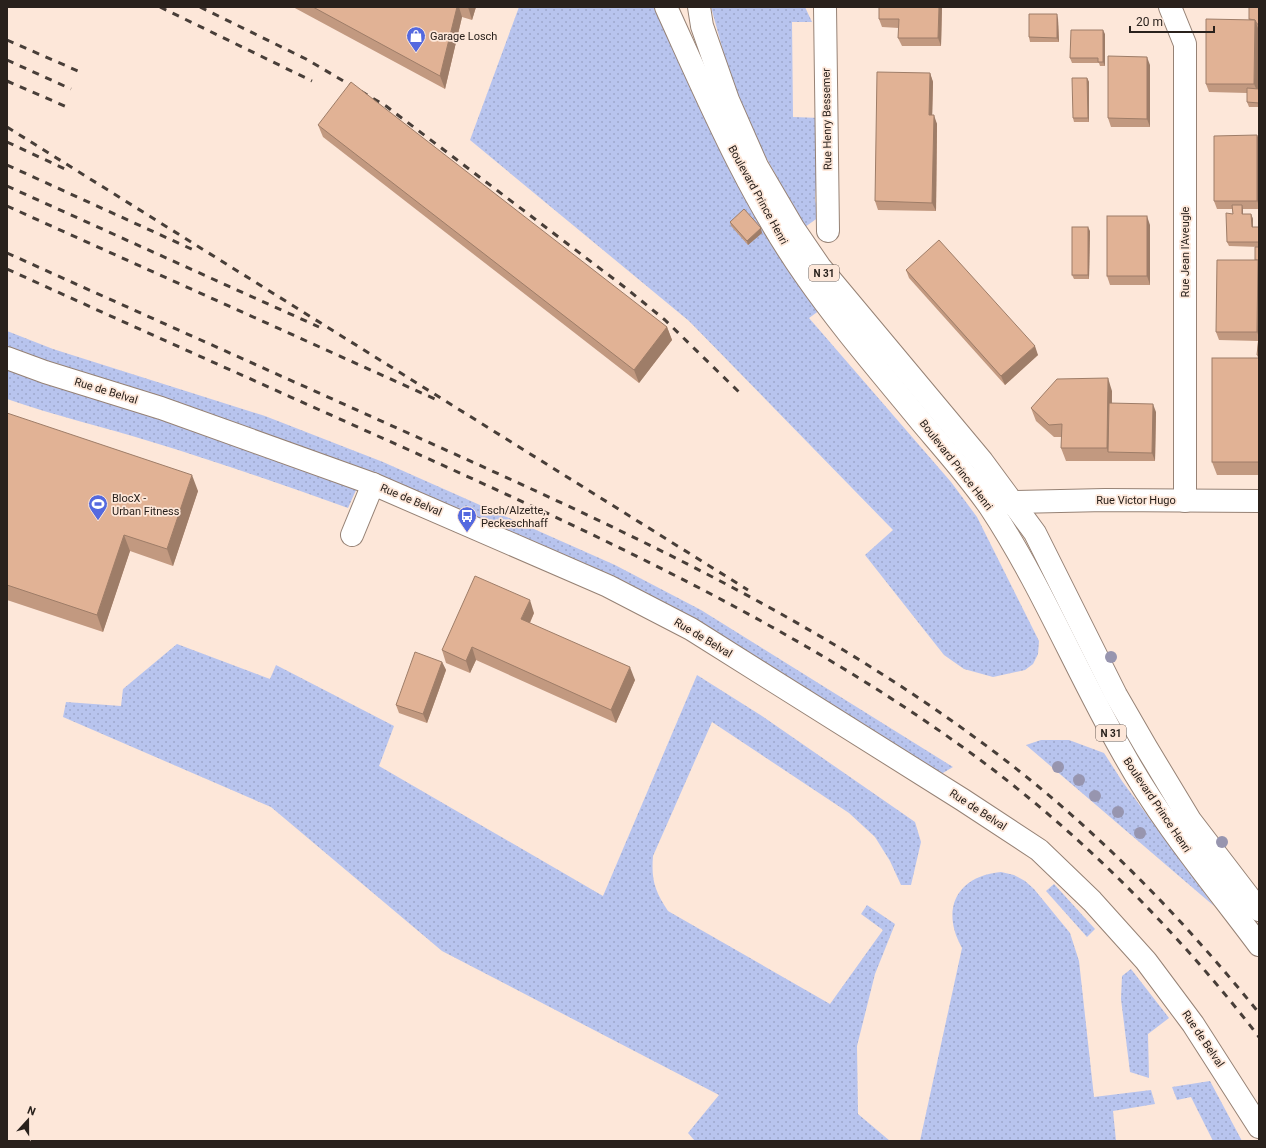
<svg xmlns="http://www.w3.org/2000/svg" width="1266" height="1148" viewBox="0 0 1266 1148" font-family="Roboto,sans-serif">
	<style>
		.grass { fill: url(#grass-dots) }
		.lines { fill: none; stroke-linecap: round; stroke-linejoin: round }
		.minor-casing { stroke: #968275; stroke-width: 24 }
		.major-casing { stroke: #968275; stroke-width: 24 }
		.minor { stroke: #fff; stroke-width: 22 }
		.major { stroke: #fff; stroke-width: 22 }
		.rail { stroke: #483e38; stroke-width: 3; stroke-dasharray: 7 7; stroke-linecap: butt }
		.tree { fill: #9795af }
		.wall { fill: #c29980 }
		.shaded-wall { fill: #9e7d68 }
		.building { fill: #e1b295; stroke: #9e7d68 }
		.labels { text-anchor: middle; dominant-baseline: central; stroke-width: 3.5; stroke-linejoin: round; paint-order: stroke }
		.shield { fill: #fde7d9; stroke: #695c55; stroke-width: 1 }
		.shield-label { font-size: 10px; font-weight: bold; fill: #29211c }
		.poi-label { font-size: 11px; fill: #29211c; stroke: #fde7d9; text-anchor: start }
		.street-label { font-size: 11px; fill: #29211c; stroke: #fde7d9 }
	</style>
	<defs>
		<pattern id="grass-dots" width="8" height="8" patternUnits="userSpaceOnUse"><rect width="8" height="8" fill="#b8c4ee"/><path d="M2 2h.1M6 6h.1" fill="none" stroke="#9ea8cc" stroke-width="1.8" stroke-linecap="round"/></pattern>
	</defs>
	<rect width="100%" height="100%" fill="#fde7d9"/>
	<!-- grass -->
	<g class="grass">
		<polygon points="519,7 654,7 738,177 827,305 809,318 951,482 977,517 1039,641 1038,654 1033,664 1025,670 993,677 964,669 944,655 865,555 893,530 689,321 470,140"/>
		<polygon points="711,7 805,7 812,22 792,22 793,117 820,118 815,200 819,217 805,227 739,109"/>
		<path d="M7,331l46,18 212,67 118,46 232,103 86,45 252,157 -22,13 -240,-151 -330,-150 -13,29c-65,-23 -130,-46 -196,-66 -48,-15 -97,-26 -145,-43z"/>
		<path d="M177,644l93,35 6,-14 118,61 -15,40 224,130 94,-221 65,41 153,106 6,20 -10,43h-10l-11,-24 -15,-24 -26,-24 -137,-91 -59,134c-2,24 2,35 15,55l162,93 53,-74 -22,-16 6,-9 28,19 -20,50 -18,72 1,68 32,27h-195l-7,-8 31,-38 -277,-144 -171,-144 -208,-90 3,-15 55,4 2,-17z"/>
		<polygon points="1041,740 1069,740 1104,753 1122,781 1214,906 1026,745"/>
		<path d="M1001,872l13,3 11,6 9,8 36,44 9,28 15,136 57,-7 4,14 -42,7 3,30h-196l42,-193c-22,-39 -5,-72 39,-76z"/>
		<polygon points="1054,884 1095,929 1087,937 1046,891"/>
		<polygon points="1131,969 1169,1018 1148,1034 1149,1078 1130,1072 1121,999 1122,976"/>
		<polygon points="1210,1081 1242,1141 1213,1141 1191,1097 1177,1100 1172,1087"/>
	</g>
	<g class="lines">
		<!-- minor casing -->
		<g class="minor-casing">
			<g id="minor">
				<polyline points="825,7 828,231"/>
				<polyline points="1170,7 1185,44 1185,501"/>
				<polyline points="996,504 1014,502 1105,500 1259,501"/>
				<polyline points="352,535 373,484"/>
			</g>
		</g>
		<!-- major casing -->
		<g class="major-casing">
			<g id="major">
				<path d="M666,7c42,92 81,185 139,268 36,52 78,100 118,149 23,27 47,54 67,83 51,77 87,166 133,246 38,69 89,129 136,192"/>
				<polyline points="699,7 702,26 728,100 757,166 794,229 820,267 982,461 1035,533 1116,695 1146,747 1190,820 1259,910"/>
				<polyline points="7,358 45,372 161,408 373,484 608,586 691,629 963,800 1039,850 1092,901 1146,961 1193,1024 1259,1127"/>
			</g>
		</g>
		<!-- minor -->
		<use href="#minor" class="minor"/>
		<!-- major -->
		<use href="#major" class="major"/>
		<!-- rail -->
		<g class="rail">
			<polyline points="160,7 312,81"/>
			<polyline points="200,7 306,59 386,106 627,289 665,320 740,393"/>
			<polyline points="7,40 78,71"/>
			<polyline points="7,60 71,89"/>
			<polyline points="7,81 67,107"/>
			<polyline points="7,127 748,590"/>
			<polyline points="7,142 65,169"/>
			<polyline points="7,165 198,252"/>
			<polyline points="7,186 319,327"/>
			<polyline points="7,206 435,399"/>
			<path d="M7,253c140,63 281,126 421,189 189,85 381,173 549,297 106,77 199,171 282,274"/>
			<path d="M7,269c134,61 268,121 402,181 197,89 395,180 570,309 105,78 200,174 280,278"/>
		</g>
	</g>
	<!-- trees -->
	<g class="tree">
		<circle cx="1111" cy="657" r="6"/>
		<circle cx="1058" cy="767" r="6"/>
		<circle cx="1079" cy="780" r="6"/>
		<circle cx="1095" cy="796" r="6"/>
		<circle cx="1118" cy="812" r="6"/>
		<circle cx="1140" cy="833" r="6"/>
		<circle cx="1222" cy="842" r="6"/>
	</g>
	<!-- wall -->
	<g class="wall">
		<polygon points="293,7 476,7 472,20 462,17 445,89"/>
		<polygon points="879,7 942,7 941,46 902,46 898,38 899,28 882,27 879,19"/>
		<polygon points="1259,7 1258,89 1259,89 1259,107 1249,107 1247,102 1247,93 1209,92 1206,84 1249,19"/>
		<polygon points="1058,19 1059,42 1030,42 1029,37"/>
		<polygon points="1105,34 1105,66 1100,66 1099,63 1072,63 1070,58"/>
		<polygon points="1150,65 1150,127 1111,127 1108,118"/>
		<polygon points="930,73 933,82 932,115 937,124 936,211 878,210 875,201"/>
		<polygon points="1087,78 1089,82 1089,122 1074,122 1073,118"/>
		<polygon points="318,125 667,327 672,340 639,383 323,137"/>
		<polygon points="1257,135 1259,140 1259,209 1243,209 1243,214 1251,214 1253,219 1253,227 1259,227 1259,247 1229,246 1227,242 1233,214 1232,209 1217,209 1214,201"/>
		<polygon points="730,222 762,233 748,245 731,226"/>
		<polygon points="1150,225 1150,285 1110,285 1107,276"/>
		<polygon points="1090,231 1089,279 1074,279 1072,275"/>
		<polygon points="1259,247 1259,475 1217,475 1212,462 1258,358 1257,355 1258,341 1219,340 1216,332 1255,260"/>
		<polygon points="906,270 1038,355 1005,385 909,278"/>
		<polygon points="1112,391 1112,403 1156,412 1155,461 1066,461 1061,448 1062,437 1054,437 1036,421 1031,408"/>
		<polygon points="7,413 198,491 173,566 130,551 103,632 7,600"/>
		<polygon points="534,613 530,623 635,680 616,723 476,660 470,673 446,663 442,650"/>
		<polygon points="442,662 446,670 427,723 399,713 396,705"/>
	</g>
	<!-- shaded-wall -->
	<g class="shaded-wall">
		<polygon points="457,7 459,7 462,17 445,89 440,76"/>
		<polygon points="468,7 476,7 472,20"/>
		<polygon points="939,7 942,7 941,46 938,38"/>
		<polygon points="1057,14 1058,19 1059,42 1057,38"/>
		<polygon points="1255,20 1258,28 1258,93 1254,84"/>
		<polygon points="1103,30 1105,34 1105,66 1103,62"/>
		<polygon points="1147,57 1150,65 1150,127 1147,119"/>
		<polygon points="930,73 933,82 932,124 929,115"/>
		<polygon points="1087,78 1089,82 1089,122 1088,118"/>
		<polygon points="934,115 937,124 936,211 932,203"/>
		<polygon points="1257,135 1259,140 1259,205 1257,201"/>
		<polygon points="1242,205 1243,209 1243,219 1242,214"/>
		<polygon points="1251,214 1253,219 1253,231 1252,227"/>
		<polygon points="1147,216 1150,225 1150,285 1147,276"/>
		<polygon points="1088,227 1090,231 1089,279 1088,275"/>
		<polygon points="761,228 762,233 748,245 747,241"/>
		<polygon points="1258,260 1259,263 1259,337 1257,332"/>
		<polygon points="667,327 672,340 639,383 634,370"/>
		<polygon points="1035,346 1038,355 1005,385 1001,376"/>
		<polygon points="1108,378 1112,391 1111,452 1108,452 1107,448"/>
		<polygon points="1153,404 1156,412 1155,461 1152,453"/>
		<polygon points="192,475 198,491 173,566 167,549"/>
		<polygon points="124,535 130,551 103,632 97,615"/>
		<polygon points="530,600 534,613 526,631 521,619"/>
		<polygon points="472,647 476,660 470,673 466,661"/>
		<polygon points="442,662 446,670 427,723 423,714"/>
		<polygon points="630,667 635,680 616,723 611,710"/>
	</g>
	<!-- building -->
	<g class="building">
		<polygon points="313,7 457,7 440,76"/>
		<polygon points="879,7 939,7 938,38 898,38 899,19 879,19"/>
		<polygon points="1249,7 1259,7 1259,24 1257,24 1255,20 1249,19"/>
		<polygon points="1029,14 1057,14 1057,38 1029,37"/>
		<polygon points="1206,19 1255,20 1254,84 1206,84"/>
		<polygon points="1071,30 1103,30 1103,62 1098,62 1098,58 1070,58"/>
		<polygon points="1108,56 1147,57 1147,119 1108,118"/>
		<polygon points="877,72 930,73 929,115 934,115 932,203 875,201"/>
		<polygon points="1072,78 1087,78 1088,118 1073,118"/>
		<polygon points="351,82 667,327 634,370 318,125"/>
		<polygon points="1247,88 1259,89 1259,103 1247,102"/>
		<polygon points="1257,135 1257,201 1214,201 1214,136"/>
		<polygon points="1232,205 1242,205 1242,214 1251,214 1252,227 1259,227 1259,242 1227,242 1226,213 1233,214"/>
		<polygon points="744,209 761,228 747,241 730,222"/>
		<rect x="1107" y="216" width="40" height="60"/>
		<rect x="1072" y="227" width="16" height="48"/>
		<polygon points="939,240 1035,346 1001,376 906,270"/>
		<polygon points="1255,247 1259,247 1259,263 1258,260 1255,260"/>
		<polygon points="1217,260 1258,260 1257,332 1216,332"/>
		<polygon points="1259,337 1259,355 1257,355"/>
		<rect x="1212" y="358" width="47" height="104"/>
		<polygon points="1108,378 1107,448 1061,448 1062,424 1049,425 1031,408 1057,379"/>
		<polygon points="1109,403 1153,404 1152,453 1108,452"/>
		<polygon points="7,413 192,475 167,549 124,535 97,615 7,585"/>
		<polygon points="475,576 530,600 521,619 630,667 611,710 472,647 466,661 442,650"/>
		<polygon points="415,652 442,662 423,714 396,705"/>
	</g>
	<!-- icons -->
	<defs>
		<g id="shop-pin" transform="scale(1)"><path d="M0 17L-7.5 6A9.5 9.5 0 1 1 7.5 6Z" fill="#5469df" stroke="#fde7d9"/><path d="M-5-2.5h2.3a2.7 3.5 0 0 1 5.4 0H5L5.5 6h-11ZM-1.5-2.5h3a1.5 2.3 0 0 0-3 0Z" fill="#fff"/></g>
		<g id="stadium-pin" transform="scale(1)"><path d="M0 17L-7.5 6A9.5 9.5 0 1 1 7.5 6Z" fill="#5469df" stroke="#fde7d9"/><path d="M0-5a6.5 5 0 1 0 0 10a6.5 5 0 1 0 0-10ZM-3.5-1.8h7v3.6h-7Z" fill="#fff"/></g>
		<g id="bus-pin" transform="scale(1)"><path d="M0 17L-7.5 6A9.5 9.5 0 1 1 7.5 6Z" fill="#5469df" stroke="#fde7d9"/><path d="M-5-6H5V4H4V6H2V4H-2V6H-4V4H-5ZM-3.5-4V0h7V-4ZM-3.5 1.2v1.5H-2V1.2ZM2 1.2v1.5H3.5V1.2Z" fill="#fff"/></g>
	</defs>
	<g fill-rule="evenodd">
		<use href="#shop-pin" x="416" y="36"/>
		<use href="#stadium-pin" x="98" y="504"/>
		<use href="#bus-pin" x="467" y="516"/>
	</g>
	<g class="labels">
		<!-- shield labels -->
		<g class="shield">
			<rect x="809" y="265" width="30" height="16" rx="3"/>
			<rect x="1096" y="725" width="30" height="16" rx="3"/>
		</g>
		<g class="shield-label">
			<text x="824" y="273">N 31</text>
			<text x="1111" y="733">N 31</text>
		</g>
		<!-- poi labels -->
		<g class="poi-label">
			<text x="430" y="36">Garage Losch</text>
			<text x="112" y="498">BlocX -<tspan x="112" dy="13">Urban Fitness</tspan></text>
			<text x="481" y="510">Esch/Alzette,<tspan x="481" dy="13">Peckeschhaff</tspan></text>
		</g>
		<!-- street labels -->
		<g class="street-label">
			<text transform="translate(827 119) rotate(-91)">Rue Henry Bessemer</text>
			<text transform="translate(758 195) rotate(61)">Boulevard Prince Henri</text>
			<text transform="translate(1185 252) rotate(-90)">Rue Jean l'Aveugle</text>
			<text transform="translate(106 391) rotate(17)">Rue de Belval</text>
			<text transform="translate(956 465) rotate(52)">Boulevard Prince Henri</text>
			<text transform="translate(411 500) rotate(23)">Rue de Belval</text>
			<text x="1136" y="500">Rue Victor Hugo</text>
			<text transform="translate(703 638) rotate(31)">Rue de Belval</text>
			<text transform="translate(1157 805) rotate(56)">Boulevard Prince Henri</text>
			<text transform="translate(978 810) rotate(33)">Rue de Belval</text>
			<text transform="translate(1203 1039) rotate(56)">Rue de Belval</text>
		</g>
	</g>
	<!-- border -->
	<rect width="1266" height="1148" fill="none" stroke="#29211c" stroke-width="16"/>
	<!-- north arrow -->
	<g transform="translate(28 1120) rotate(21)" stroke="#fde7d9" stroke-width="3" paint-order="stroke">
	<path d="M0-3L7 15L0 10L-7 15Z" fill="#29211c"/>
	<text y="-6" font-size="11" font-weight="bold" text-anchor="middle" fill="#29211c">N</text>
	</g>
	<!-- scale -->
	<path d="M1130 26v6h84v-6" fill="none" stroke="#29211c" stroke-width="2"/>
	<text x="1136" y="26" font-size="12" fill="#29211c" stroke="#fde7d9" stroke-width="3" paint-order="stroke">20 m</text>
</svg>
